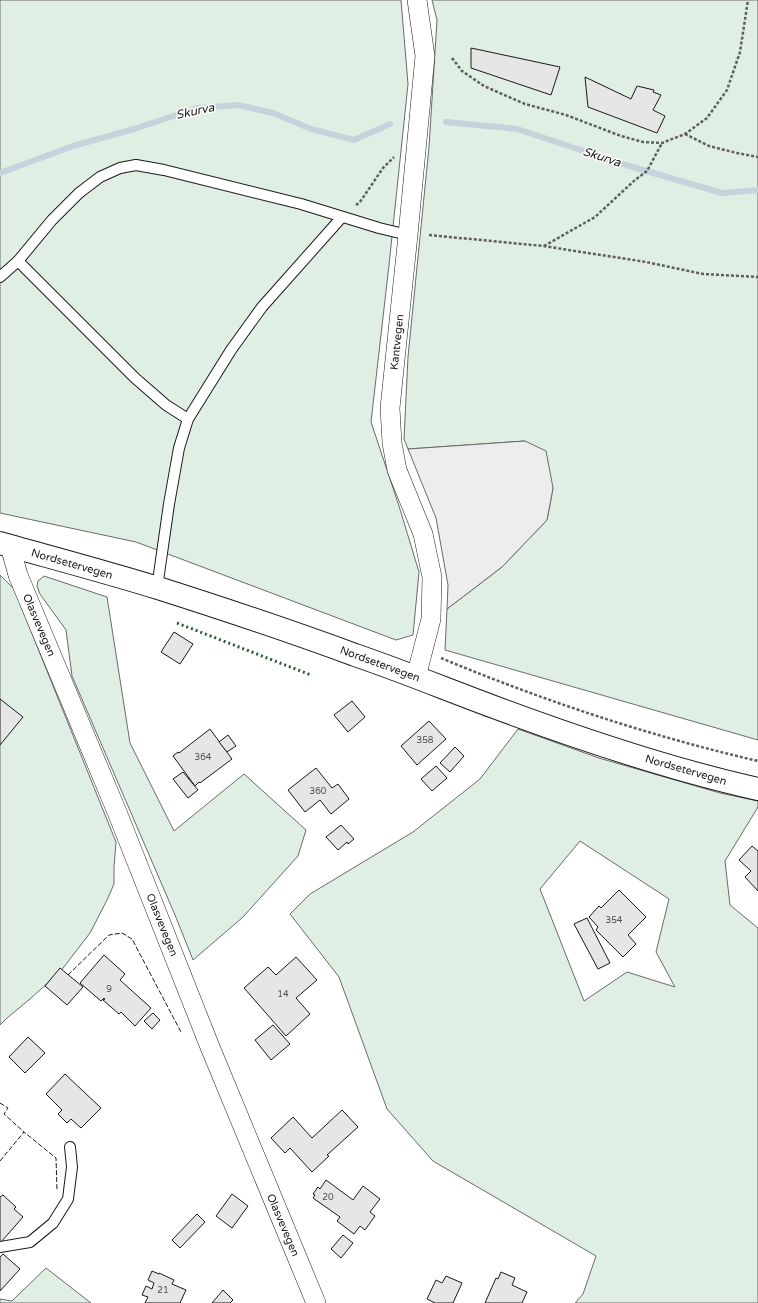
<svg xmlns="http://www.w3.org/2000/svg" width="758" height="1303" viewBox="0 0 758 1303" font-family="'Varela Round',sans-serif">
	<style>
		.green { fill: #e0efe3; stroke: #6a6a6a; fill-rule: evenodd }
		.parking { fill: #ededed; stroke: #6a6a6a }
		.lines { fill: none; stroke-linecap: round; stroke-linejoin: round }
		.stream { stroke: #c6d2dc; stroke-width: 6 }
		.building { fill: #e6e6e6; stroke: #1a1a1a }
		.lane-casing { stroke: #1a1a1a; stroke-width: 12 }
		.street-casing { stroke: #1a1a1a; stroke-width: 20 }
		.secondary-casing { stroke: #1a1a1a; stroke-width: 24 }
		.path { stroke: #5f5f5f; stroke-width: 2.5; stroke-dasharray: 3 2; stroke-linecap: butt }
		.lane { stroke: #fff; stroke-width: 10 }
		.street { stroke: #fff; stroke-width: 19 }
		.secondary { stroke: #fff; stroke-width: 22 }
		.hedge { stroke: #2b5a34; stroke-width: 3; stroke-dasharray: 2 3; stroke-linecap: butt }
		.fence { stroke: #1a1a1a; stroke-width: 1; stroke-dasharray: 5 2; stroke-linecap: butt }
		.labels { text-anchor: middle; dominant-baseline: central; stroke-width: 3; stroke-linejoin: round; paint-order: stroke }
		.number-label { font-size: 9px; fill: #4d4d4d }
		.street-label { font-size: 11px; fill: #1a1a1a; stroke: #fff }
		.water-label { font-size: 12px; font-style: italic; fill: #1a1a1a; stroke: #fff }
	</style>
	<rect width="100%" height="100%" fill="#fff"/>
	<!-- green -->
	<g class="green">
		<polygon points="0,0 401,0 408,84 389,265 371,422 399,506 419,572 413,635 396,640 136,542 0,513"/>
		<polygon points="432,0 758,0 758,740 445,650 447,609 502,567 547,520 553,488 525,441 408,449 404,439 408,357 429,147 437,20"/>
		<polygon points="0,575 14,589 116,842 114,867 114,884 107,900 90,933 60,972 30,999 7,1018 0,1025"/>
		<polygon points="44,576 107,597 130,743 174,831 244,774 306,830 298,856 242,918 193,960 175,915 72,676 66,630 40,594 37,586 38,581"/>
		<path d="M518,729l81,29 121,35 38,8v6l-33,54 5,44 28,23v375h-183l8,-9 13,-38 -163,-95 -46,-52 -48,-132 -49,-63 20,-20 103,-62 67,-53zM580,841l89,58 -13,53 19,35 -48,-15 -43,29 -44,-112z"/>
		<polygon points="46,1268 91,1303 0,1303 0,1299 12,1301"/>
	</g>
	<!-- parking -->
	<polygon class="parking" points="525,441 546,451 553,488 547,520 502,567 447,609 448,585 436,518 408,449"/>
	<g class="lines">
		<!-- stream -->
		<g class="stream">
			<polyline points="446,122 517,129 626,165 722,193 758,190"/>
			<polyline points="0,173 73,146 134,129 198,108 238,105 273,113 311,129 354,140 390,124"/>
		</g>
	</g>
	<!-- building -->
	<g class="building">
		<polygon points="471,48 560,67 551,95 471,68"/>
		<polygon points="585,77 631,99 637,86 654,90 653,92 661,95 653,110 665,116 657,133 588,107"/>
		<polygon points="174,632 193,644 180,664 161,652"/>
		<polygon points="0,699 23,717 0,745"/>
		<polygon points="352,701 365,717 348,732 334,715"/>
		<polygon points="429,721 446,739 417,765 401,746"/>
		<polygon points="210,729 232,759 200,783 199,782 195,786 173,756 178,752 179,753"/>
		<polygon points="228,735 236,746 227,752 219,742"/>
		<polygon points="455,747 464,756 450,772 440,763"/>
		<polygon points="436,766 447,778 432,791 421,779"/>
		<polygon points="316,768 332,788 338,784 349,799 331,814 320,800 305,812 288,790"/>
		<polygon points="183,772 198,790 188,798 173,779"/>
		<polygon points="341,825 354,839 348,844 347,842 338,850 326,837"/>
		<polygon points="752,846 758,851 758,891 745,877 751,871 739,860"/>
		<polygon points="619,890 646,917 628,935 636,944 623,957 596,930 598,927 589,917 599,906 601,908"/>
		<polygon points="587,918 610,963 598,969 574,924"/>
		<polygon points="104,955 125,974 120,980 151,1008 135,1026 121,1012 119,1014 103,1000 105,999 104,998 101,1001 80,983"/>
		<polygon points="296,957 317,980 296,998 310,1014 286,1036 244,988 268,967 276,975"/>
		<polygon points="60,968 83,987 67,1005 45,986"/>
		<polygon points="153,1013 160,1020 152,1029 144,1021"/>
		<polygon points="273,1025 290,1044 271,1060 255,1040"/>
		<polygon points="28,1037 45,1053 25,1073 9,1057"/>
		<polygon points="65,1074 101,1108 81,1128 71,1119 67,1123 58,1114 62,1110 46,1094"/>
		<polygon points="342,1110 358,1127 327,1155 329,1156 312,1172 290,1148 285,1153 271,1138 293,1117 312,1138"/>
		<polygon points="326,1180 353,1200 363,1186 380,1199 370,1212 375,1216 365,1230 360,1226 354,1234 337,1221 340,1217 313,1198 315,1195 313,1194 318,1187 320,1189"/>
		<polygon points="232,1194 248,1206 232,1228 216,1216"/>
		<polygon points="3,1195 16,1207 14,1209 23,1217 1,1242 0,1241 0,1197"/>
		<polygon points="197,1214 205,1222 180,1248 172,1240"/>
		<polygon points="343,1235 353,1243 341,1258 331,1249"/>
		<polygon points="3,1254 20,1269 0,1291 0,1257"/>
		<polygon points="152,1271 159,1274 159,1273 174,1280 172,1284 186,1290 180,1303 145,1303 148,1297 142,1295 146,1286 152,1289 154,1283 148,1280"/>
		<polygon points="501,1272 515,1278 512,1285 527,1292 522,1303 485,1303 496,1278 498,1279"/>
		<polygon points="446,1276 462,1283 453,1303 435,1303 427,1299 436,1280 442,1283"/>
		<polygon points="223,1290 233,1300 230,1303 212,1303"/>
	</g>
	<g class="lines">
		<!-- lane casing -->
		<g class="lane-casing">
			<g id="lane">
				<polyline points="18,261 135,378 166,405 188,419"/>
				<polyline points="0,277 18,261 52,220 79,193 100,177 120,168 136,165 164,170 301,204 379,228 408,235"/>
				<polyline points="157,588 169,504 179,448 188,419 231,350 262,307 342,217"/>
				<polyline points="0,1247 30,1242 53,1223 68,1199 72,1167 70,1147"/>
			</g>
		</g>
		<!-- street casing -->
		<g class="street-casing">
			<g id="street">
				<polyline points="10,546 18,575 117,812 210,1047 316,1303"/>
				<polyline points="416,677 431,619 432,577 423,534 397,470 392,443 390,408 408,235 425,56 417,0"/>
			</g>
		</g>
		<!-- secondary casing -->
		<g class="secondary-casing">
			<path id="secondary" d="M0,543c53,15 106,29 158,45 66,21 132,43 197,67 47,16 93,35 139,52 86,32 174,62 264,82"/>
		</g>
		<!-- path -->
		<g class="path">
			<polyline points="452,58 462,71 484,86 525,104 566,115 621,136 643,142 662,143 685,134 707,118 727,90 740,52 748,0"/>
			<polyline points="685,134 709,146 737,153 758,157"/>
			<polyline points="356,205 360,202 383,168 394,157"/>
			<polyline points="429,235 543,246 646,262 703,274 758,277"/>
			<polyline points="544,246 595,217 635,180 647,171 662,143"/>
			<path d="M441,658c103,43 209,78 317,103"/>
		</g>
		<!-- lane -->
		<use href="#lane" class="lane"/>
		<!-- street -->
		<use href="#street" class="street"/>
		<!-- secondary -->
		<use href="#secondary" class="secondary"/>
		<!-- hedge -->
		<polyline class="hedge" points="177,623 311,675"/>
		<!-- fence -->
		<g class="fence">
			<polyline points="68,975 109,935 122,933 132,939 181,1032"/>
			<polyline points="0,1103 8,1108 4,1114 24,1132"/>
			<polyline points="0,1161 24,1132 56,1158 57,1190"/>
		</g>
	</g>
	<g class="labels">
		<!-- number labels -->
		<g class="number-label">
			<text x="425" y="740">358</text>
			<text x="203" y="757">364</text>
			<text x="318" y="791">360</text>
			<text x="614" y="920">354</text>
			<text x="109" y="989">9</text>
			<text x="283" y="994">14</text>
			<text x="328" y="1197">20</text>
			<text x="163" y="1290">21</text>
		</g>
		<!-- street labels -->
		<g class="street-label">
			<text transform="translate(397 342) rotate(-84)">Kantvegen</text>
			<text transform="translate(72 564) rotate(16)">Nordsetervegen</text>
			<text transform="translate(39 625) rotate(67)">Olasvevegen</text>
			<text transform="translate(380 664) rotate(20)">Nordsetervegen</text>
			<text transform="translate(686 770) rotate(16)">Nordsetervegen</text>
			<text transform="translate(162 925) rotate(68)">Olasvevegen</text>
			<text transform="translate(283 1225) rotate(67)">Olasvevegen</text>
		</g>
		<!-- water labels -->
		<g class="water-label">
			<text transform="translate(195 111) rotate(-12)">Skurva</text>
			<text transform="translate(602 157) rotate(18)">Skurva</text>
		</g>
	</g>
</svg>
